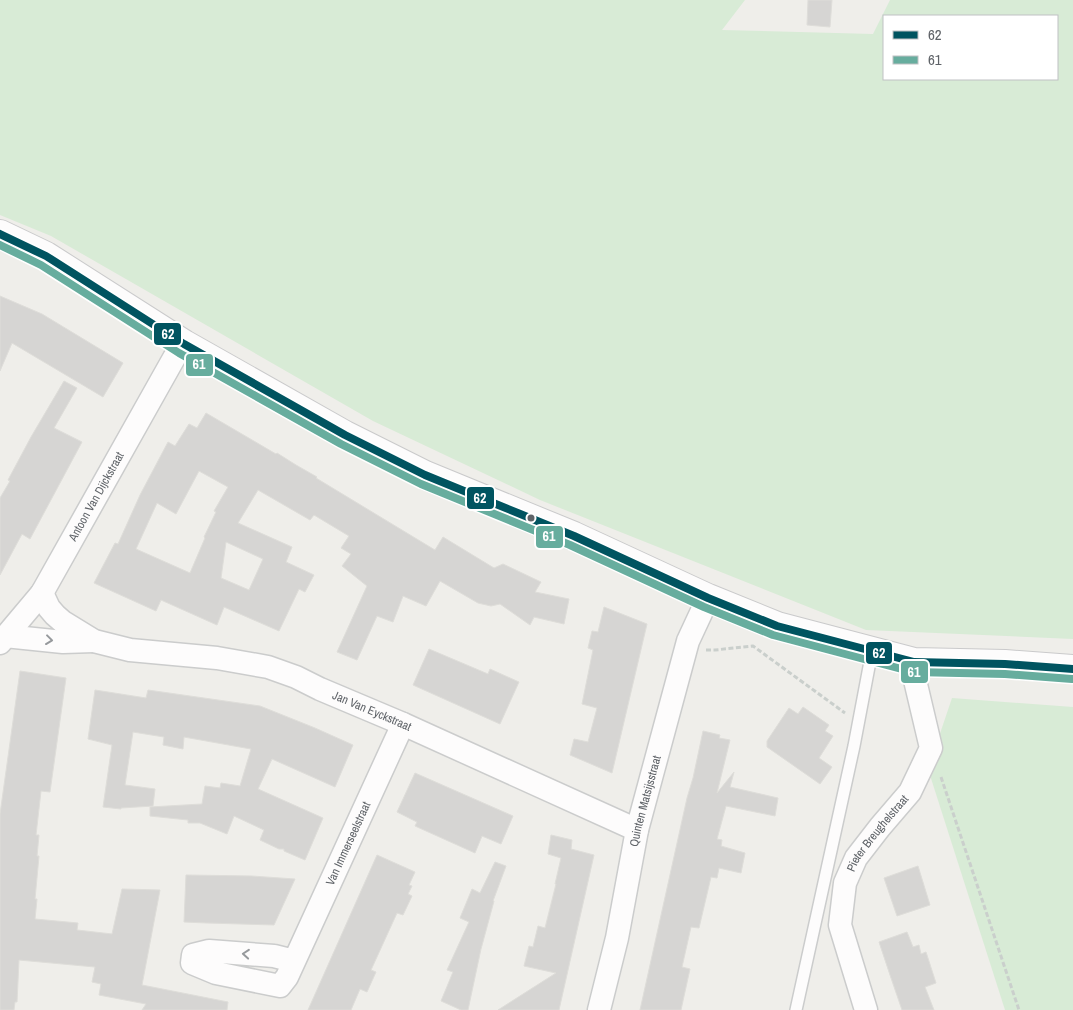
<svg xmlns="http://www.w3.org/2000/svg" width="1073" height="1010" viewBox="0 0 1073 1010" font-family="'Archivo Narrow',sans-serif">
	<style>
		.green { fill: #d8ebd6; fill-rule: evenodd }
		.building { fill: #d6d5d3; stroke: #deddd9; fill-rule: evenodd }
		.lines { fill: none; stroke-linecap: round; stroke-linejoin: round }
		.lane-casing { stroke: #cbcccc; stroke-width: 14 }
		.street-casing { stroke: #cbcccc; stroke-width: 25 }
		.secondary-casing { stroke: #cacacb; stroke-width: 30 }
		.path { stroke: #cacfcc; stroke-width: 3; stroke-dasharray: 5 2.5; stroke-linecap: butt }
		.lane { stroke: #fdfcfc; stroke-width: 11 }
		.street { stroke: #fdfcfc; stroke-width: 22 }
		.secondary { stroke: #fdfcfc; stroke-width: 28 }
		.bus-1-casing { stroke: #fff; stroke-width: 11 }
		.bus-2-casing { stroke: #fff; stroke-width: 11 }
		.bus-1 { stroke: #005460; stroke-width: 8 }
		.bus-2 { stroke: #67ad9e; stroke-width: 8 }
		.oneway { stroke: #96999c }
		.bus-dot { fill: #5f6368; stroke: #fff; stroke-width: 2 }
		.labels { text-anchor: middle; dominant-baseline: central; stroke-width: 4; stroke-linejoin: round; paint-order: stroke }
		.street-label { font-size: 12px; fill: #5f6368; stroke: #fff }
		.line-badge { stroke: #fff; stroke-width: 2 }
		.badge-label { font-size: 14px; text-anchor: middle; font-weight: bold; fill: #fff }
	</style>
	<rect width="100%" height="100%" fill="#efeeea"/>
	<!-- green -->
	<g class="green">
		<path d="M0,0h745l-23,30 151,4 17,-34h183v639l-207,-9 -326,-130 -167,-79 -322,-185 -51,-21zM1057,16v63h-173v-63z"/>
		<polygon points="952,698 1073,707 1073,1010 1005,1010 928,769"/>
	</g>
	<!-- building -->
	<g class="building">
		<polygon points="808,0 832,0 830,27 807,25"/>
		<polygon points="0,296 42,314 123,363 103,397 12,343 0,371"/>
		<polygon points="64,381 77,388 54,428 82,442 30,539 22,534 0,575 0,498 10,481 8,480 31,437"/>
		<path d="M206,413l70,41 1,-1 19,12 21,12 -1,1 119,72 8,-13 51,31 9,-4 38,18 -6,10 34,7 -5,25 -30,-7 -4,8 -30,-21 -9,2 -13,-3 -38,-22 -14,25 -23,-10 -10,26 -16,-6 -20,44 -20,-8 30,-66 -25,-20 9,-12 -10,-6 8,-12 -35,-21 -4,5 -52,-30 -20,33 54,24 -6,15 28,13 -9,17 -6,-3 -20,42 -55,-24 -7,18 -56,-25 -5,11 -62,-28 21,-40 3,1 22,-49 28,-53 7,4 14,-22 8,4zM199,471l29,16 -14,24 2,1 -12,25 1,1 -15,35 -54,-24 21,-46 19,11zM226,542l37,17 -14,31 -28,-12z"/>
		<polygon points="604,607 647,624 612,773 570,755 574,739 588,742 597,708 582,704 593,650 588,648 592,631 598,632"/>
		<polygon points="429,649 488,674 490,669 519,682 500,724 413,685"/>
		<polygon points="20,671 66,678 50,792 41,791 36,835 39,835 37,856 39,856 35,899 37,899 35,919 78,923 77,930 112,934 122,889 160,890 142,985 228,1002 227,1010 142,1010 146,1004 99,995 101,984 92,982 95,967 19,960 17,1002 15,1002 14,1010 0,1010 0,814"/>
		<polygon points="95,690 146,698 148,690 260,706 315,728 353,745 335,787 272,759 258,789 323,818 305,860 284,851 284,849 279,849 260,840 264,830 234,816 227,834 200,823 188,823 188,820 150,816 150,807 202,804 205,786 220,788 221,783 240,786 251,749 184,737 183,749 163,745 164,737 133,732 125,785 155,789 153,806 121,808 121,809 103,807 112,745 88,739"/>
		<polygon points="803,707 829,725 825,731 833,736 819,758 832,767 820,784 767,747 767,741 789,708 798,714"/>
		<polygon points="703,731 720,735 719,738 730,740 717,793 734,772 730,787 778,798 775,816 726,806 717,839 722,840 721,846 745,853 741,873 719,868 717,878 711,877 699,928 691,927 682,967 690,969 681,1010 640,1010 687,798 693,778"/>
		<polygon points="415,773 513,816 501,844 482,836 475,853 415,826 417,822 397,812"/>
		<polygon points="551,835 572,840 571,849 594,855 559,1010 498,1010 556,973 524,966 529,946 533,947 538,926 545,928 556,884 555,884 561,858 548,854"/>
		<polygon points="377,855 415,872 409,885 412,886 408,894 412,896 403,915 397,913 371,970 376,972 367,992 360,989 351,1010 308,1010"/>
		<polygon points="495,862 506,866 493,901 494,901 481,949 468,1010 461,1010 441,1001 453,972 447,970 469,922 460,918 472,889 480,893"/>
		<polygon points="918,866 930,905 897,916 884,878"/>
		<polygon points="186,875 252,876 295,879 274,925 207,923 184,922"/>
		<polygon points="907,932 913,947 919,945 921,954 926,952 936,983 925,987 934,1010 902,1010 891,978 879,942"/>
	</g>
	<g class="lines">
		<!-- lane casing -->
		<g class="lane-casing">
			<polyline id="lane" points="796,1010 854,746 872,651"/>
		</g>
		<!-- street casing -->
		<g class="street-casing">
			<g id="street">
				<path id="s1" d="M42,593l7,15 6,7 8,7 31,19 36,9 87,8 51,9 28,10 24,12 83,35 234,106"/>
				<polyline points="5,636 63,642 94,641"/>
				<path id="s2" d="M0,643l42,-50 132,-235 10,-14"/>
				<path id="s3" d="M294,961l-20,-5 -65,-5 -16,4 -1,8 24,10 64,13 7,-9 116,-253"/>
				<path id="s4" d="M599,1010l18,-72 20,-108 51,-189 20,-43"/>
				<path id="s5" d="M866,1010l-26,-85 5,-42 11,-25 24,-31 30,-35 21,-44 -17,-72v-14"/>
			</g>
		</g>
		<!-- secondary casing -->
		<g class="secondary-casing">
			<polyline id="secondary" points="0,234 46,256 184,344 345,435 425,475 574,536 708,598 777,626 914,662 1005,664 1073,669"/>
		</g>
		<!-- path -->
		<g class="path">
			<polyline points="706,650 715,650 753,646 845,713"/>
			<polyline points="941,777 1019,1010"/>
		</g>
		<!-- lane -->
		<use href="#lane" class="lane"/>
		<!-- street -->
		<use href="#street" class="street"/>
		<!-- secondary -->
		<use href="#secondary" class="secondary"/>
		<!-- bus-1 casing -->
		<g class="bus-1-casing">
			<polyline id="bus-1" points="0,234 46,256 184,344 345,435 425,475 574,536 708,598 777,626 914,662 1005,664 1073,669"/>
		</g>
		<!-- bus-2 casing -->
		<g class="bus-2-casing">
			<polyline id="bus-2" points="0,245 41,265 179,353 341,444 421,484 570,545 704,607 773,635 913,672 1005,674 1072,679"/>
		</g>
		<!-- bus-1 -->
		<use href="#bus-1" class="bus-1"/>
		<!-- bus-2 -->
		<use href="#bus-2" class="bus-2"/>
	</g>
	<!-- one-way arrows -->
	<defs><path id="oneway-chevron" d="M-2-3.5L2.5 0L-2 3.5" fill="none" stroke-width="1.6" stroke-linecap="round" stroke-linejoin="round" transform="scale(1.25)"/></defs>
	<g class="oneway">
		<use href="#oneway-chevron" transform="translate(49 640) rotate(7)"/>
		<use href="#oneway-chevron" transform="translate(246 954) rotate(-175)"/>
	</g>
	<!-- markers -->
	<circle class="bus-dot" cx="531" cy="518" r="4.5"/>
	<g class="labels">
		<!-- street labels -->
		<g class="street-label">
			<text stroke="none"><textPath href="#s2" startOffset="176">Antoon Van Dijckstraat</textPath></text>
			<text stroke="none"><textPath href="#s1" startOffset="362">Jan Van Eyckstraat</textPath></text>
			<text stroke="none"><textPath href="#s4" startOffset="214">Quinten Matsijsstraat</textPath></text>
			<text stroke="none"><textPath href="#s5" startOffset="191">Pieter Breughelstraat</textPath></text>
			<text stroke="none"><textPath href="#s3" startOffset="360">Van Immerseelstraat</textPath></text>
		</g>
	</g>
	<g class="line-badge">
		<rect x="153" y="322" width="29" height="24" rx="5" fill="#005460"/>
		<rect x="185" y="353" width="29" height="24" rx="5" fill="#67ad9e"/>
		<rect x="466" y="486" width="29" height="24" rx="5" fill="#005460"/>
		<rect x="535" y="525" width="29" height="24" rx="5" fill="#67ad9e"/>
		<rect x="865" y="641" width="28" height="24" rx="5" fill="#005460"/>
		<rect x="900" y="660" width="29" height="24" rx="5" fill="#67ad9e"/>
	</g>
	<g class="badge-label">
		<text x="168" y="339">62</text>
		<text x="199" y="369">61</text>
		<text x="480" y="503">62</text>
		<text x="549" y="541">61</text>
		<text x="879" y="658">62</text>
		<text x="914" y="677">61</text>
	</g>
	<!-- legend -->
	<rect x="883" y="15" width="175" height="65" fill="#ffffff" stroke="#bfc1c3"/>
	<rect x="893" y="31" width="25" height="8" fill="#005460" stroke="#bfc1c3"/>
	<text x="928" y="40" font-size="15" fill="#5f6368">62</text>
	<rect x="893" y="56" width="25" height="8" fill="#67ad9e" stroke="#bfc1c3"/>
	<text x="928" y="65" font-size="15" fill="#5f6368">61</text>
</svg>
